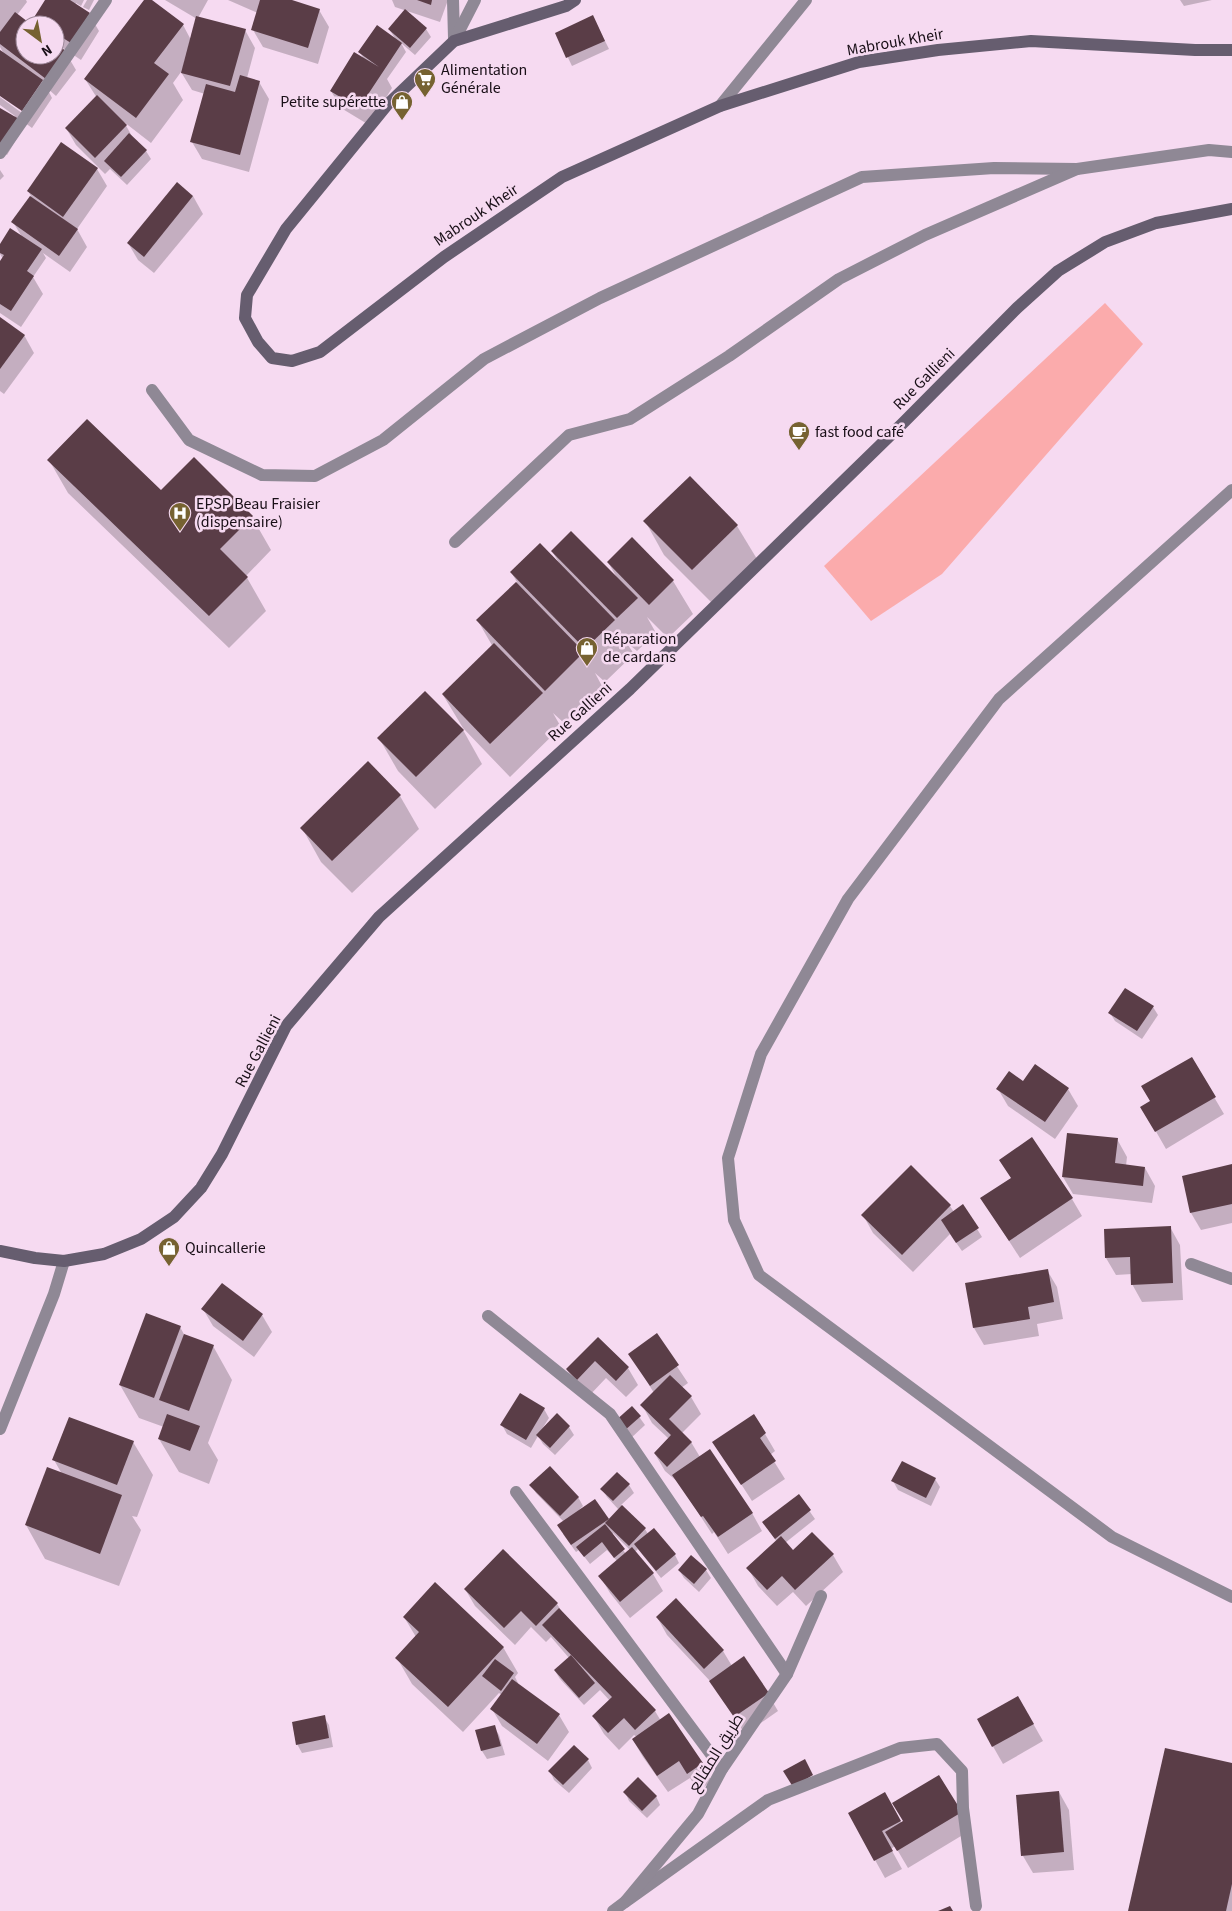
<svg xmlns="http://www.w3.org/2000/svg" width="1232" height="1911" viewBox="0 0 1232 1911" font-family="'Source Sans 3',Cairo,sans-serif">
	<style>
		.green { fill: #fbabac }
		.shadow { fill: #0003; fill-rule: evenodd }
		.building { fill: #5a3d47 }
		.lines { fill: none; stroke-linecap: round; stroke-linejoin: round }
		.street { stroke: #8f8895; stroke-width: 12 }
		.secondary { stroke: #665d6f; stroke-width: 12 }
		.labels { text-anchor: middle; dominant-baseline: central; stroke-width: 5; stroke-linejoin: round; paint-order: stroke }
		.street-label { font-size: 16px; fill: #190f17; stroke: #f6daf1 }
		.poi-label { font-size: 16px; fill: #190f17; stroke: #f6daf1; text-anchor: start }
	</style>
	<rect width="100%" height="100%" fill="#f6daf1"/>
	<!-- green -->
	<polygon class="green" points="1105,303 1143,344 942,574 871,621 824,566"/>
	<!-- shadow -->
	<g class="shadow">
		<polygon points="0,0 26,0 27,2 17,15 30,25 25,25 25,55 55,55 55,25 38,25 34,19 47,0 84,0 81,6 76,3 75,5 89,14 99,31 81,60 63,48 76,70 56,96 47,88 52,98 32,128 17,117 23,128 7,155 0,150 0,109 14,117 15,116 0,105 0,97 26,116 27,114 0,94 0,51 4,54 0,47"/>
		<polygon points="87,0 94,0 89,10 83,7"/>
		<polygon points="145,0 150,0 183,25 191,40 197,19 165,0 208,0 198,18 245,30 255,48 247,78 259,82 269,99 249,172 202,159 192,142 205,94 192,90 181,72 173,83 183,100 151,143 124,122 133,138 146,151 151,159 127,185 110,169 105,174 76,145 66,128 97,98 85,79"/>
		<polygon points="228,0 287,0 319,10 329,27 318,64 263,47 253,30 258,13"/>
		<polygon points="392,0 448,0 440,22 395,7"/>
		<polygon points="1180,0 1212,0 1184,6"/>
		<polygon points="593,17 609,49 572,66 556,33"/>
		<polygon points="389,29 426,29 431,37 415,55 401,43 406,52 387,79 392,88 369,125 341,108 331,91 364,60 360,52 396,40"/>
		<polygon points="97,169 107,186 77,229 87,247 70,272 43,253 46,258 33,277 43,294 21,327 0,313 0,263 3,259 0,254 0,246 22,237 13,222 31,196 28,191"/>
		<polygon points="0,170 4,176 0,180"/>
		<polygon points="193,196 203,214 154,273 138,260 128,243"/>
		<polygon points="0,318 24,335 34,353 4,394 0,391"/>
		<polygon points="49,460 252,517 271,550 246,576 266,611 229,648 68,493"/>
		<polygon points="690,478 737,526 757,559 712,603 664,555 645,521"/>
		<polygon points="632,539 673,581 693,614 668,638 647,617 656,633 637,651 626,642 634,654 605,682 595,673 602,686 564,723 553,713 561,727 510,777 463,728 443,695 493,647 478,621 517,582 511,572 559,563 552,551 617,578 608,562"/>
		<polygon points="463,730 482,764 435,809 398,771 379,738"/>
		<polygon points="400,796 419,829 352,893 321,862 302,828"/>
		<polygon points="1153,1007 1158,1015 1142,1039 1115,1021 1110,1013"/>
		<polygon points="1191,1058 1224,1114 1166,1149 1142,1107 1152,1101"/>
		<polygon points="1024,1083 1068,1089 1078,1106 1055,1139 1008,1106 998,1089"/>
		<polygon points="1117,1139 1127,1157 1126,1166 1145,1168 1155,1186 1152,1203 1073,1194 1063,1177"/>
		<polygon points="1000,1160 1072,1199 1082,1216 1020,1258 982,1199 1012,1179"/>
		<polygon points="1232,1166 1232,1223 1201,1230 1191,1213 1183,1177"/>
		<polygon points="911,1167 950,1206 954,1212 963,1206 982,1237 962,1251 950,1234 913,1272 873,1233 863,1215"/>
		<polygon points="1170,1227 1180,1245 1183,1300 1142,1302 1132,1284 1132,1274 1116,1275 1106,1258"/>
		<polygon points="1047,1270 1057,1287 1063,1319 1037,1324 1039,1336 984,1345 974,1328 967,1284"/>
		<polygon points="203,1309 262,1315 272,1332 254,1357 213,1326"/>
		<polygon points="180,1327 185,1336 213,1346 232,1380 208,1443 218,1460 209,1484 179,1472 159,1439 164,1427 139,1418 120,1385"/>
		<polygon points="656,1335 688,1383 681,1388 691,1397 701,1414 682,1433 691,1442 700,1457 752,1513 762,1531 728,1554 714,1532 712,1534 679,1483 665,1471 655,1454 669,1439 652,1423 642,1405 654,1393 630,1354"/>
		<polygon points="598,1338 628,1368 638,1385 626,1397 606,1378 588,1397 577,1387 567,1370"/>
		<polygon points="632,1407 645,1425 630,1439 621,1429"/>
		<polygon points="544,1409 549,1418 542,1429 557,1415 569,1427 574,1435 555,1455 543,1444 538,1436 531,1448 507,1434 502,1425"/>
		<polygon points="765,1434 775,1451 770,1455 785,1479 752,1501 714,1442"/>
		<polygon points="133,1442 153,1475 137,1517 132,1516 141,1530 119,1586 45,1559 26,1525 62,1474 54,1460"/>
		<polygon points="935,1479 940,1487 931,1506 898,1490 893,1481"/>
		<path d="M531,1485l47,12 5,9 -4,4 16,-9 14,20 10,-11 -12,-13 -5,-8 27,-4 5,8 -13,12 24,24 3,5 27,21 4,8 -18,15 -23,-29 -3,3 18,22 10,17 -33,27 -20,-25 -10,-17 17,-15 -10,-11 -17,14 -11,-14 -3,2 -13,-18 1,-12 -28,-29zM613,1533l17,17 -4,4 -14,-19z"/>
		<polygon points="799,1496 815,1519 785,1543 793,1552 833,1555 843,1572 806,1606 793,1592 777,1606 758,1586 748,1568 777,1542 769,1531"/>
		<polygon points="503,1551 557,1604 564,1615 655,1711 661,1721 669,1715 712,1781 698,1791 690,1778 668,1792 643,1757 633,1740 637,1737 634,1735 619,1750 604,1734 594,1717 610,1701 600,1690 584,1705 560,1679 555,1671 569,1658 551,1637 546,1642 531,1627 515,1645 475,1606 465,1589"/>
		<polygon points="679,1570 706,1570 711,1578 699,1592 684,1578"/>
		<polygon points="676,1600 723,1651 732,1666 768,1694 778,1711 745,1734 710,1681 667,1635 657,1617"/>
		<polygon points="404,1617 503,1647 518,1673 515,1677 518,1683 517,1684 559,1715 569,1732 548,1761 502,1726 492,1709 502,1695 499,1693 463,1732 412,1684 397,1658 416,1637"/>
		<polygon points="1018,1697 1043,1741 1003,1764 978,1720"/>
		<polygon points="324,1717 329,1725 333,1747 302,1753 297,1744"/>
		<polygon points="494,1727 499,1735 505,1755 487,1759 482,1751 477,1731"/>
		<polygon points="588,1760 592,1768 569,1793 554,1780 550,1771"/>
		<polygon points="1232,1764 1232,1911 1129,1911"/>
		<polygon points="939,1776 971,1830 908,1868 895,1846 891,1849 902,1869 885,1878 849,1813 895,1811 902,1824"/>
		<polygon points="625,1792 656,1796 660,1805 647,1818 629,1801"/>
		<polygon points="1059,1792 1069,1810 1074,1870 1033,1873 1023,1856"/>
	</g>
	<!-- building -->
	<g class="building">
		<polygon points="45,0 70,0 90,13 71,43 55,33 55,25 43,25 33,19"/>
		<polygon points="144,0 152,0 184,24 154,63 169,74 136,118 84,79"/>
		<polygon points="260,0 292,0 320,9 308,48 251,30"/>
		<polygon points="417,0 432,0 431,5"/>
		<polygon points="405,9 427,28 410,48 388,29"/>
		<polygon points="15,12 32,25 25,25 25,55 55,55 55,43 67,52 46,79 0,44 0,32"/>
		<polygon points="593,15 605,41 566,58 555,33"/>
		<polygon points="196,16 246,29 230,86 181,73"/>
		<polygon points="377,25 402,43 359,108 330,91 354,52 379,67 358,52"/>
		<polygon points="0,50 43,80 22,111 0,96"/>
		<polygon points="240,75 260,81 240,155 190,142 206,84 235,92"/>
		<polygon points="97,95 127,125 95,158 65,128"/>
		<polygon points="0,108 19,119 0,146"/>
		<polygon points="129,133 147,150 121,177 104,161"/>
		<polygon points="61,142 98,168 63,217 27,191"/>
		<polygon points="177,182 193,196 144,257 127,243"/>
		<polygon points="30,196 78,229 59,256 11,222"/>
		<polygon points="10,228 42,249 27,271 34,276 11,311 0,304 0,261 4,255 0,253 0,244"/>
		<polygon points="0,317 25,335 0,369"/>
		<polygon points="87,419 161,490 194,457 253,516 220,549 248,577 209,616 47,460"/>
		<polygon points="690,476 738,525 692,570 643,521"/>
		<polygon points="571,531 638,598 617,618 551,551"/>
		<polygon points="632,537 674,580 649,605 607,562"/>
		<polygon points="540,543 615,620 585,649 510,572"/>
		<polygon points="516,582 584,652 545,691 476,620"/>
		<polygon points="494,643 543,693 490,744 442,694"/>
		<polygon points="425,691 464,730 416,777 377,738"/>
		<polygon points="368,761 401,795 332,861 300,828"/>
		<polygon points="1125,988 1154,1006 1137,1031 1108,1013"/>
		<polygon points="1192,1057 1216,1097 1155,1132 1140,1107 1150,1101 1141,1086"/>
		<polygon points="1035,1064 1069,1088 1045,1122 996,1089 1009,1071 1023,1081"/>
		<polygon points="1067,1133 1118,1138 1115,1163 1145,1167 1143,1186 1062,1177"/>
		<polygon points="1032,1137 1073,1198 1009,1241 980,1198 1011,1178 999,1160"/>
		<polygon points="1232,1164 1232,1204 1190,1213 1182,1176"/>
		<polygon points="911,1165 951,1205 902,1255 861,1215"/>
		<polygon points="963,1204 979,1228 956,1243 941,1220"/>
		<polygon points="1171,1226 1173,1283 1131,1285 1130,1257 1105,1258 1104,1229"/>
		<polygon points="1048,1269 1054,1302 1028,1307 1030,1319 973,1328 965,1283"/>
		<polygon points="222,1283 263,1314 243,1341 201,1309"/>
		<polygon points="146,1313 181,1326 154,1398 119,1385"/>
		<polygon points="657,1333 679,1365 650,1386 628,1354"/>
		<polygon points="184,1334 214,1345 189,1411 159,1400"/>
		<polygon points="598,1337 629,1367 616,1381 595,1361 577,1380 566,1369"/>
		<polygon points="670,1375 692,1396 669,1419 692,1442 667,1467 654,1453 671,1435 640,1405"/>
		<polygon points="520,1393 545,1408 526,1440 500,1425"/>
		<polygon points="632,1406 641,1416 624,1431 615,1421"/>
		<polygon points="557,1413 570,1426 550,1448 536,1435"/>
		<polygon points="167,1414 200,1426 190,1451 158,1439"/>
		<polygon points="754,1414 766,1433 760,1438 776,1461 741,1485 712,1442"/>
		<polygon points="69,1417 134,1441 117,1485 52,1460"/>
		<polygon points="710,1449 753,1513 718,1537 703,1516 701,1517 672,1475"/>
		<polygon points="902,1461 936,1478 926,1498 891,1481"/>
		<polygon points="550,1466 579,1497 560,1516 529,1485"/>
		<polygon points="47,1467 122,1495 100,1554 25,1525"/>
		<polygon points="617,1472 630,1484 613,1501 600,1489"/>
		<polygon points="799,1494 811,1510 775,1539 762,1522"/>
		<polygon points="595,1499 609,1519 571,1545 557,1525"/>
		<polygon points="622,1505 646,1528 629,1546 605,1523"/>
		<polygon points="605,1524 625,1549 614,1558 602,1542 584,1557 576,1547"/>
		<polygon points="654,1528 676,1554 656,1571 634,1544"/>
		<polygon points="812,1532 834,1554 795,1590 782,1576 767,1590 746,1568 781,1536 793,1550"/>
		<polygon points="632,1547 654,1573 620,1602 598,1576"/>
		<polygon points="503,1549 558,1603 536,1626 521,1611 504,1628 464,1589"/>
		<polygon points="691,1555 707,1569 694,1584 678,1570"/>
		<polygon points="435,1582 504,1647 448,1707 395,1658 419,1632 403,1617"/>
		<polygon points="676,1598 724,1650 704,1669 656,1617"/>
		<polygon points="559,1608 656,1710 635,1730 624,1718 608,1733 592,1716 612,1697 542,1625"/>
		<polygon points="571,1655 595,1683 579,1698 554,1670"/>
		<polygon points="744,1656 769,1693 734,1717 709,1681"/>
		<polygon points="495,1659 514,1673 501,1691 482,1676"/>
		<polygon points="512,1679 560,1714 537,1744 490,1709"/>
		<polygon points="1018,1696 1034,1724 992,1747 977,1719"/>
		<polygon points="669,1713 703,1763 687,1774 679,1761 657,1776 632,1739"/>
		<polygon points="325,1715 329,1738 296,1745 292,1722"/>
		<polygon points="495,1725 501,1746 481,1751 475,1730"/>
		<polygon points="574,1745 589,1759 563,1785 548,1771"/>
		<polygon points="1165,1748 1232,1763 1232,1884 1226,1911 1128,1911"/>
		<polygon points="805,1759 813,1775 793,1787 783,1771"/>
		<polygon points="939,1775 962,1812 897,1851 885,1832 903,1821 892,1803"/>
		<polygon points="638,1777 657,1796 642,1811 623,1792"/>
		<polygon points="1059,1791 1064,1852 1021,1856 1016,1795"/>
		<polygon points="885,1792 901,1821 882,1831 893,1851 874,1861 848,1813"/>
		<polygon points="950,1906 953,1911 938,1911"/>
	</g>
	<g class="lines">
		<!-- street -->
		<g class="street">
			<polyline points="453,0 454,38"/>
			<polyline points="454,41 475,0"/>
			<polyline points="720,106 806,0"/>
			<polyline points="0,153 106,0"/>
			<polyline points="152,390 189,440 262,475 315,476 383,440 484,359 600,298 862,177 994,168 1077,169"/>
			<polyline points="1232,490 999,699 848,899 761,1054 728,1158 734,1220 759,1275 1112,1537 1232,1597"/>
			<polyline points="455,542 569,435 630,419 729,356 839,279 925,235 1077,169 1209,150 1232,152"/>
			<polyline points="1191,1264 1232,1279"/>
			<polyline points="488,1316 610,1414 787,1674"/>
			<polyline points="0,1429 54,1294 64,1261"/>
			<polyline points="516,1492 722,1769"/>
			<polyline points="625,1902 768,1800 900,1748 937,1744 962,1771 963,1808 976,1906"/>
			<polyline points="613,1911 625,1902 698,1814 722,1769 787,1674 821,1596"/>
		</g>
		<!-- secondary -->
		<g class="secondary">
			<polyline points="575,0 566,6 454,41 387,105 286,229 247,295 245,318 258,342 272,358 292,361 320,352 444,257 562,177 720,106 859,62 938,50 1031,41 1195,50 1232,50"/>
			<polyline points="0,1251 35,1258 64,1261 104,1254 141,1239 174,1217 201,1188 222,1154 286,1026 379,917 630,689 904,422 1017,308 1058,271 1105,242 1156,223 1232,209"/>
		</g>
	</g>
	<!-- icons -->
	<defs>
		<g id="supermarket-pin" transform="scale(1.125)"><path d="M0 17L-7.5 6A9.5 9.5 0 1 1 7.5 6Z" fill="#766231" stroke="#f6daf1"/><path d="M-6-5.5h2.5l.6 2H6L4.5 2H-2.5L-4.4-4H-6ZM-1.5 3.2a1.3 1.3 0 1 0 .1 0ZM3 3.2a1.3 1.3 0 1 0 .1 0Z" fill="#fff"/></g>
		<g id="shop-pin" transform="scale(1.125)"><path d="M0 17L-7.5 6A9.5 9.5 0 1 1 7.5 6Z" fill="#766231" stroke="#f6daf1"/><path d="M-5-2.5h2.3a2.7 3.5 0 0 1 5.4 0H5L5.5 6h-11ZM-1.5-2.5h3a1.5 2.3 0 0 0-3 0Z" fill="#fff"/></g>
		<g id="cafe-pin" transform="scale(1.125)"><path d="M0 17L-7.5 6A9.5 9.5 0 1 1 7.5 6Z" fill="#766231" stroke="#f6daf1"/><path d="M-5.5-4.5H6V0H3Q3 3.5 0 3.5H-2.5Q-5.5 3.5-5.5 0ZM3-3.2v2h1.7v-2ZM-6 4.5H4V6H-6Z" fill="#fff"/></g>
		<g id="hospital-pin" transform="scale(1.125)"><path d="M0 17L-7.5 6A9.5 9.5 0 1 1 7.5 6Z" fill="#766231" stroke="#f6daf1"/><path d="M-5-5h3v3.5h4V-5h3V5h-3V1.5h-4V5h-3Z" fill="#fff"/></g>
	</defs>
	<g fill-rule="evenodd">
		<use href="#supermarket-pin" x="425" y="79"/>
		<use href="#shop-pin" x="402" y="102"/>
		<use href="#cafe-pin" x="799" y="432"/>
		<use href="#hospital-pin" x="180" y="513"/>
		<use href="#shop-pin" x="587" y="648"/>
		<use href="#shop-pin" x="169" y="1248"/>
	</g>
	<g class="labels">
		<!-- street labels -->
		<g class="street-label">
			<text transform="translate(895 42) rotate(-10)">Mabrouk Kheir</text>
			<text transform="translate(476 215) rotate(-34)">Mabrouk Kheir</text>
			<text transform="translate(924 379) rotate(-45)">Rue Gallieni</text>
			<text transform="translate(580 712) rotate(-42)">Rue Gallieni</text>
			<text transform="translate(258 1051) rotate(-62)">Rue Gallieni</text>
			<text transform="translate(716 1753) rotate(-58)">طريق المقالع</text>
		</g>
		<!-- poi labels -->
		<g class="poi-label">
			<text x="441" y="70">Alimentation<tspan x="441" dy="18">Générale</tspan></text>
			<text x="386" y="102" text-anchor="end">Petite supérette</text>
			<text x="815" y="432">fast food café</text>
			<text x="196" y="504">EPSP Beau Fraisier<tspan x="196" dy="18">(dispensaire)</tspan></text>
			<text x="603" y="639">Réparation<tspan x="603" dy="18">de cardans</tspan></text>
			<text x="185" y="1248">Quincallerie</text>
		</g>
	</g>
	<!-- north arrow -->
	<g transform="translate(40 40) rotate(148)"><circle r="24" fill="#f6daf1" stroke="#9e899a"/>
	<path d="M0-4L9 19L0 12L-9 19Z" fill="#766231"/>
	<text y="-8" font-size="14" font-weight="bold" text-anchor="middle" fill="#190f17">N</text>
	</g>
</svg>
